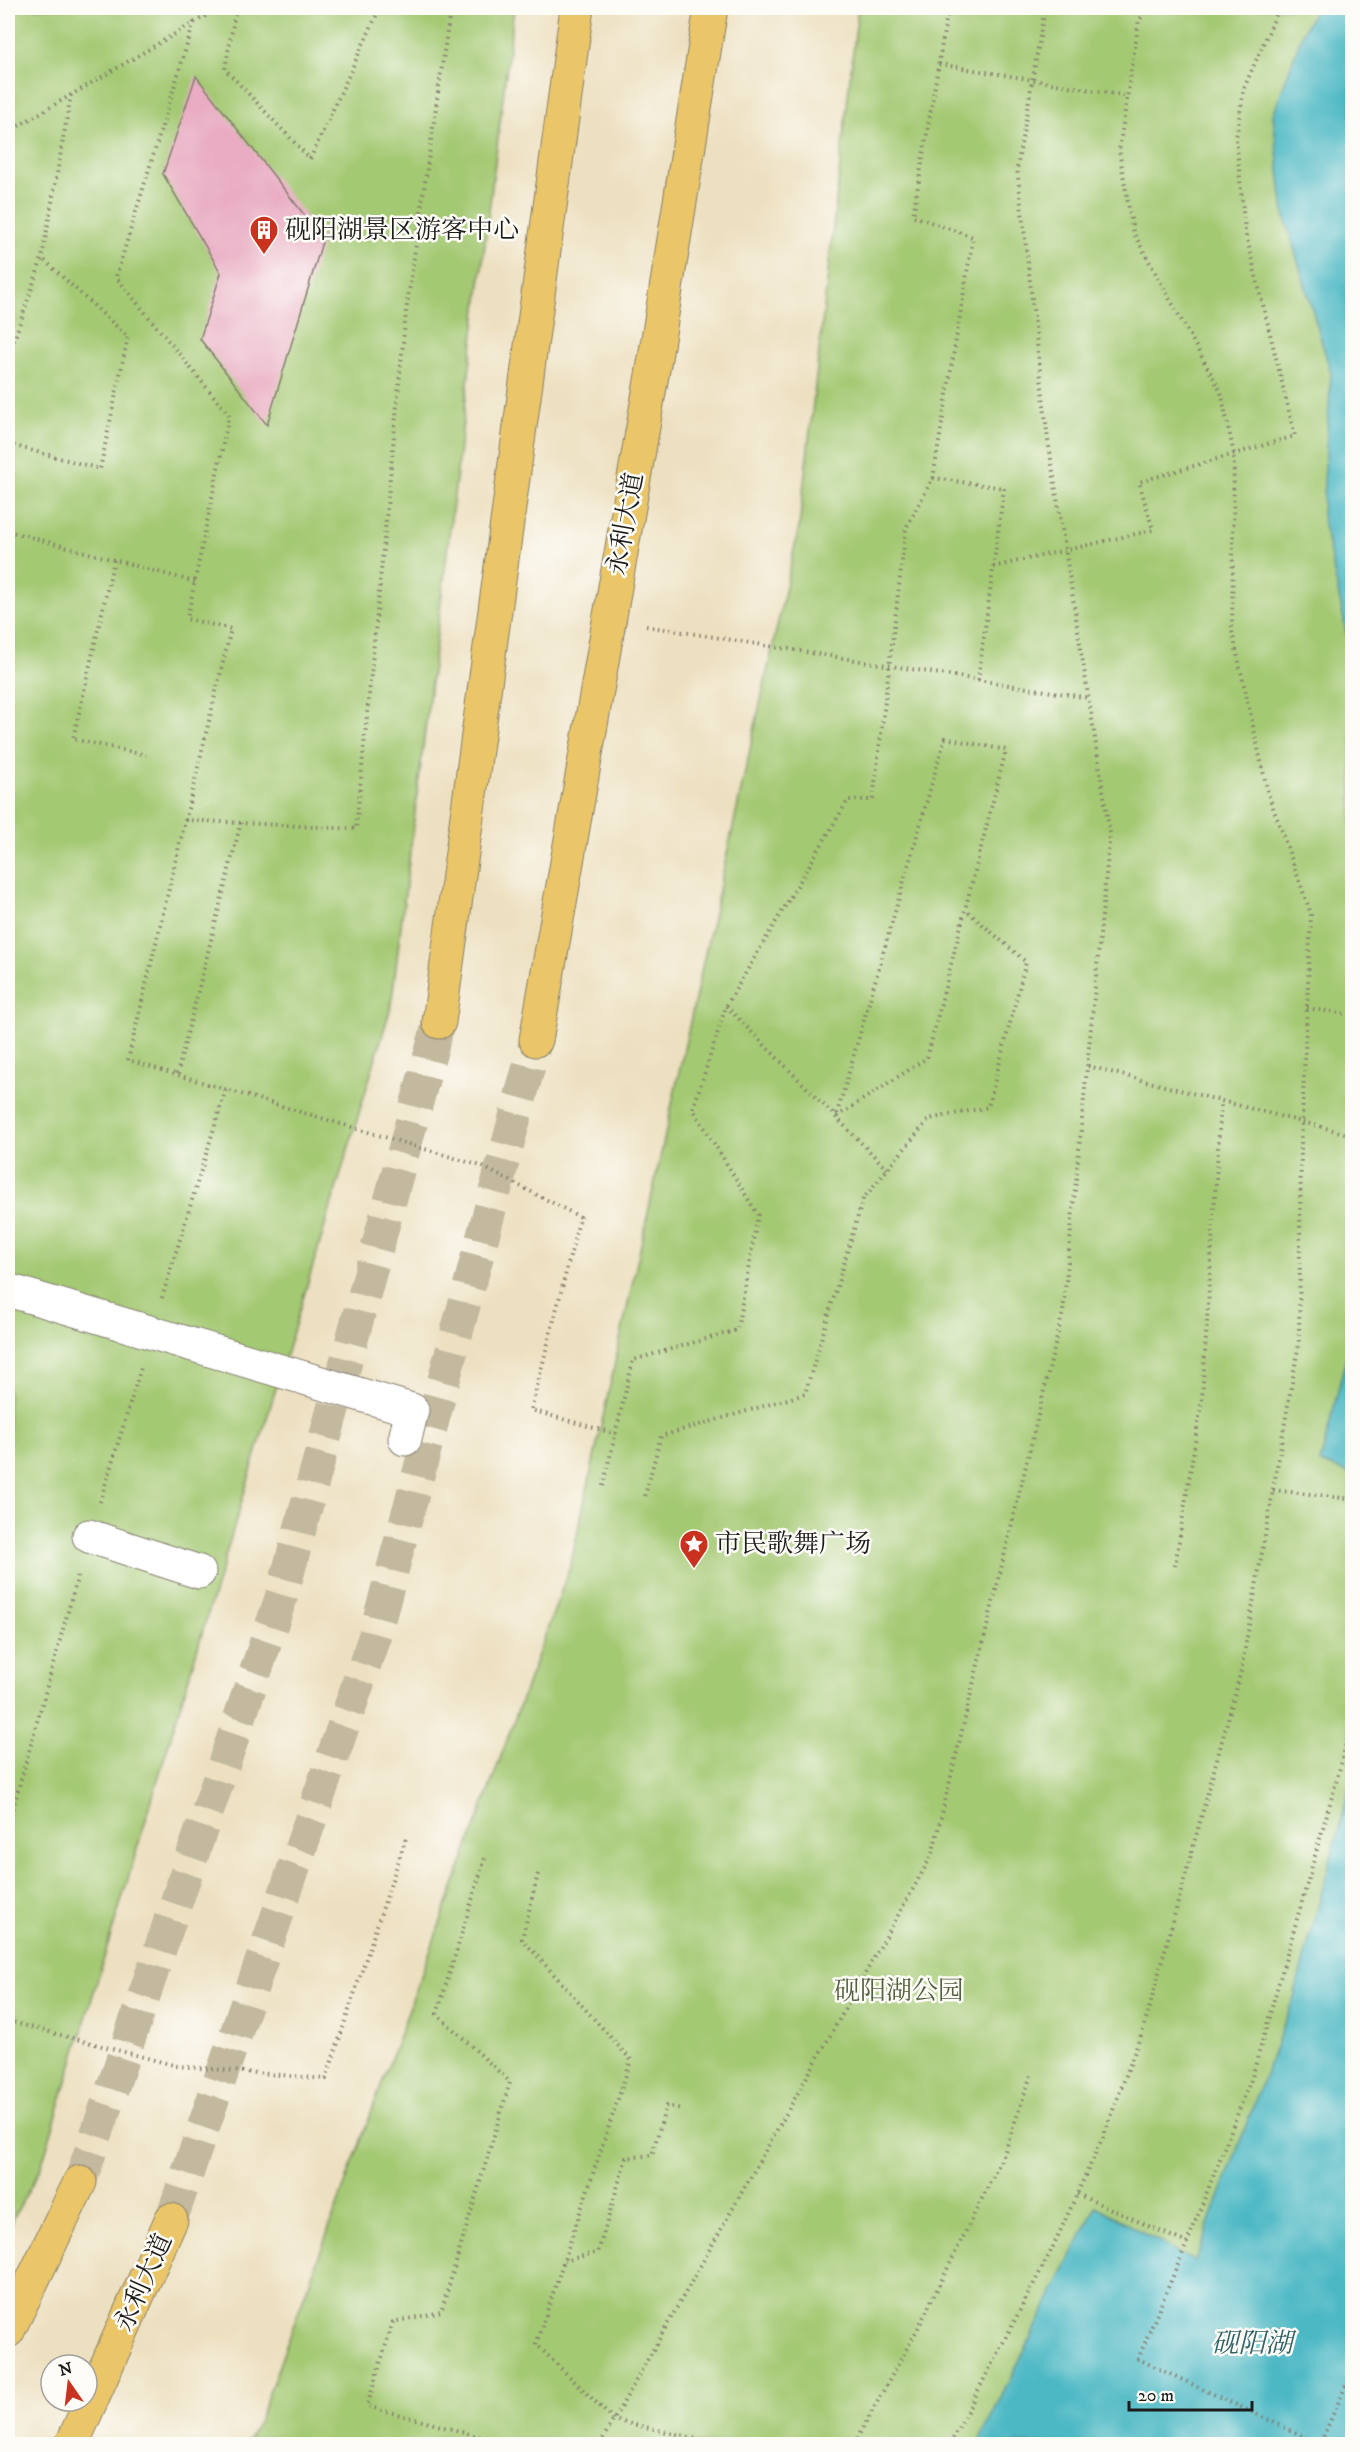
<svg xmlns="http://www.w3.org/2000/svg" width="1360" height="2452" viewBox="0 0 1360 2452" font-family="'IM FELL DW Pica','Noto Serif SC',serif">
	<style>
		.green { fill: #a4c973; stroke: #607248; stroke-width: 1.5 }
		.water { fill: #4bb8c4; stroke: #346a70; stroke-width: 1.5 }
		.building { fill: #e9acc3 }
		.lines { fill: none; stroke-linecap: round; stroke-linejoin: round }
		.major-tunnel { stroke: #c3b99f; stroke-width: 33; stroke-dasharray: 33 16; stroke-linecap: butt }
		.minor-casing { stroke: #847e6e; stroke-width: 35 }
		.major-casing { stroke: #847e6e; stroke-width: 35 }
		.path { stroke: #847e6e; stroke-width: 4; stroke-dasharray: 1.5 4.5; stroke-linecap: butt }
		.minor { stroke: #fff; stroke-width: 33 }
		.major { stroke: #ebc669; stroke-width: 33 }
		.labels { text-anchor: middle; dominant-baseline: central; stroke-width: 5; stroke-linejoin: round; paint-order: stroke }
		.poi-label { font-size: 26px; fill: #1c1c1c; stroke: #fdfcf7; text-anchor: start }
		.street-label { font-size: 26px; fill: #1c1c1c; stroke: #fdfcf7 }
		.park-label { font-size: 26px; fill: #52613f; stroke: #fdfcf7 }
		.water-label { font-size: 27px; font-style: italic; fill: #316268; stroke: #fdfcf7 }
	</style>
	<rect width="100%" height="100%" fill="#fdfcf7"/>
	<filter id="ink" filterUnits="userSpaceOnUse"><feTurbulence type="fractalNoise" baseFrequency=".0167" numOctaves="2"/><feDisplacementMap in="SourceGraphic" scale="12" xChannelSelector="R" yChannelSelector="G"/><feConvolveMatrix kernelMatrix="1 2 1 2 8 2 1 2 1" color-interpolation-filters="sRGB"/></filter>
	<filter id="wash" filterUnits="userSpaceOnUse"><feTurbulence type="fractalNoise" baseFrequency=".008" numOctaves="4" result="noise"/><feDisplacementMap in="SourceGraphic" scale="24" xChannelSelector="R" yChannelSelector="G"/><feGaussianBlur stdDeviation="1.35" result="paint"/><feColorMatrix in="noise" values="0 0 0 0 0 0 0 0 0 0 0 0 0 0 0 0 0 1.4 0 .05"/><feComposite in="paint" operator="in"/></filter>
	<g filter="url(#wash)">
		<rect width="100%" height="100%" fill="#ede0c0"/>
		<!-- green -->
		<g class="green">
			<polygon points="8,8 514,8 391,1007 41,2167 8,2228"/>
			<polygon points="858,8 1352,8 1352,2444 246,2444 258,2423 570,1567 799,527"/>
		</g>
		<!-- water -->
		<g class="water">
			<polygon points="1316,8 1352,8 1352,659 1322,515 1331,373 1284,214 1273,115 1303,32"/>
			<polygon points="1352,1334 1352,1474 1320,1463"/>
			<polygon points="1352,1779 1352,2444 978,2444 1096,2206 1195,2262 1294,1997"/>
		</g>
		<g id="blocks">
			<!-- building -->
			<polygon class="building" points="196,76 323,239 267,425 200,339 221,273 163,174"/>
		</g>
	</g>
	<g filter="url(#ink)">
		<use href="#blocks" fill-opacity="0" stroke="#847e6e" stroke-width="1.5"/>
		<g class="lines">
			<!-- major-tunnel -->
			<g class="major-tunnel">
				<polyline points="80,2182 282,1595 439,1022"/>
				<polyline points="171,2220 374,1638 536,1040"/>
			</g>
			<!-- minor casing -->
			<g class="minor-casing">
				<g id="minor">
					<polyline points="8,1290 412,1410 405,1439"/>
					<polyline points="89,1536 199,1572"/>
				</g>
			</g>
			<!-- major casing -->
			<g class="major-casing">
				<g id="major">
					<polyline points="439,1022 577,8"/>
					<polyline points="536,1040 655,358 711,8"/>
					<polyline points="8,2331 80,2182"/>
					<polyline points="72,2444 171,2220"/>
				</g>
			</g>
			<!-- path -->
			<g class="path">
				<polyline points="236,8 225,69 310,159 380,8"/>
				<polyline points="194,22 116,277 229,415 187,619 231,629 128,1060 481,1166 580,1217 531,1410 616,1434"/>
				<polyline points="939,64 1127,96"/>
				<polyline points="8,132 219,8"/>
				<polyline points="8,358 42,258 71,95"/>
				<polyline points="8,444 100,469 128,337 42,258"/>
				<polyline points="933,478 1004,488 978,680"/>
				<polyline points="8,531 195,582"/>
				<polyline points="114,560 73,739 146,755"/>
				<polyline points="993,567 1153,530 1139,482 1295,436 1245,231 1236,138 1244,88 1279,8"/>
				<polyline points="646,626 1089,698"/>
				<polygon points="945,738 1006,750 927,1058 836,1117"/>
				<polyline points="185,820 356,829 406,312 449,18"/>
				<polyline points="726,1006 887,1169"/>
				<polyline points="1307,1008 1352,1015"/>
				<polyline points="1088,1066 1352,1135"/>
				<polyline points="177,1074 241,822"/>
				<polyline points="162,1298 226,1089"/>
				<polyline points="603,1486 633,1360 737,1330 758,1215 693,1109 726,1006 848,800 873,800 906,528 933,478 973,237 913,216 948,8"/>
				<polyline points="1273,1490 1352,1499"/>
				<polyline points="645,1496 661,1436 805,1394 863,1199 929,1119 988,1107 1026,962 966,910"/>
				<polyline points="100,1502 141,1368"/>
				<polyline points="1175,1566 1202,1399 1221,1101"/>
				<polyline points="1352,1716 1342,1761 1252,2077 1187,2243 1138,2359 1320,2444 1352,2372"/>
				<polyline points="8,1826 79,1572"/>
				<polyline points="485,1858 437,2014 510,2082 441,2312 393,2322 367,2406 507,2444"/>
				<polyline points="538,1874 522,1939 631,2060 536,2344 614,2420 720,2444"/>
				<polyline points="8,2021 177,2066 326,2079 407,1835"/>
				<polyline points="1077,2194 1187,2243"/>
				<polyline points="564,2261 598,2252 626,2158 652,2155 666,2106 683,2109"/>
				<polyline points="600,2444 932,1855 1063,1312 1110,834 1048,440 1017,168 1045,8"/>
				<polyline points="854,2444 917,2330 1004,2154 1032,2072"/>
				<polyline points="950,2444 1052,2249 1103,2137 1144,2027 1241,1671 1299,1343 1301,1144 1311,914 1268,793 1232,631 1234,454 1221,392 1133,232 1119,150 1139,20 1149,8"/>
			</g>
			<!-- minor -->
			<use href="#minor" class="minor"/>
			<!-- major -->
			<use href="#major" class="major"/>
		</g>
	</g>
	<!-- icons -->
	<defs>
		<g id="building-pin" transform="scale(1.5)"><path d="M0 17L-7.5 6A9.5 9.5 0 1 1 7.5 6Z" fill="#c8321e" stroke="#fdfcf7"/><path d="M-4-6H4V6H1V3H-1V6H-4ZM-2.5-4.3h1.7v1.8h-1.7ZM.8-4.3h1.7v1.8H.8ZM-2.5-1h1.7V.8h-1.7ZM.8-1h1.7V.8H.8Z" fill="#fff"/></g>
		<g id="sight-pin" transform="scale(1.5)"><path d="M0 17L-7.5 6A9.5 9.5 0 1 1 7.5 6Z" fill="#c8321e" stroke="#fdfcf7"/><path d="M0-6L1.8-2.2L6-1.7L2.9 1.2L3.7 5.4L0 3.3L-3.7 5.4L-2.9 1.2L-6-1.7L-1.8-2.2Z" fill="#fff"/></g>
	</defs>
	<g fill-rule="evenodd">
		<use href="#building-pin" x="264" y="230"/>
		<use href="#sight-pin" x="694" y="1544"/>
	</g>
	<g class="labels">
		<!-- poi labels -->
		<g class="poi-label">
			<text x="285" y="230">砚阳湖景区游客中心</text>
			<text x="715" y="1544">市民歌舞广场</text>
		</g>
		<!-- street labels -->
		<g class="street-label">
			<text transform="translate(626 524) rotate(-80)">永利大道</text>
			<text transform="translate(144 2283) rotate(-66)">永利大道</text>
		</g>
		<!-- park labels -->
		<g class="park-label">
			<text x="899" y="1991">砚阳湖公园</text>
		</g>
		<!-- water labels -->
		<g class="water-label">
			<text x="1252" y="2344">砚阳湖</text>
		</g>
	</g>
	<!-- margin -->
	<rect width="1360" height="2452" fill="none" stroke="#fdfcf7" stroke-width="30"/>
	<!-- north arrow -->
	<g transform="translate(69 2383) rotate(346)"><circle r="28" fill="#fdfcf7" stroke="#a3a29f" stroke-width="1.5"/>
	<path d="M0-4.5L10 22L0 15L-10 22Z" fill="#c8321e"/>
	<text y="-9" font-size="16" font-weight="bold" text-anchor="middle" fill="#1c1c1c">N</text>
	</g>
	<!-- scale -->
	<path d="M1129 2401v9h123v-9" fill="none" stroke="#1c1c1c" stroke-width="3"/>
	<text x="1138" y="2401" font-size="18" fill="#1c1c1c" stroke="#fdfcf7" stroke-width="4.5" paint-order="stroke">20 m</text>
</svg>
